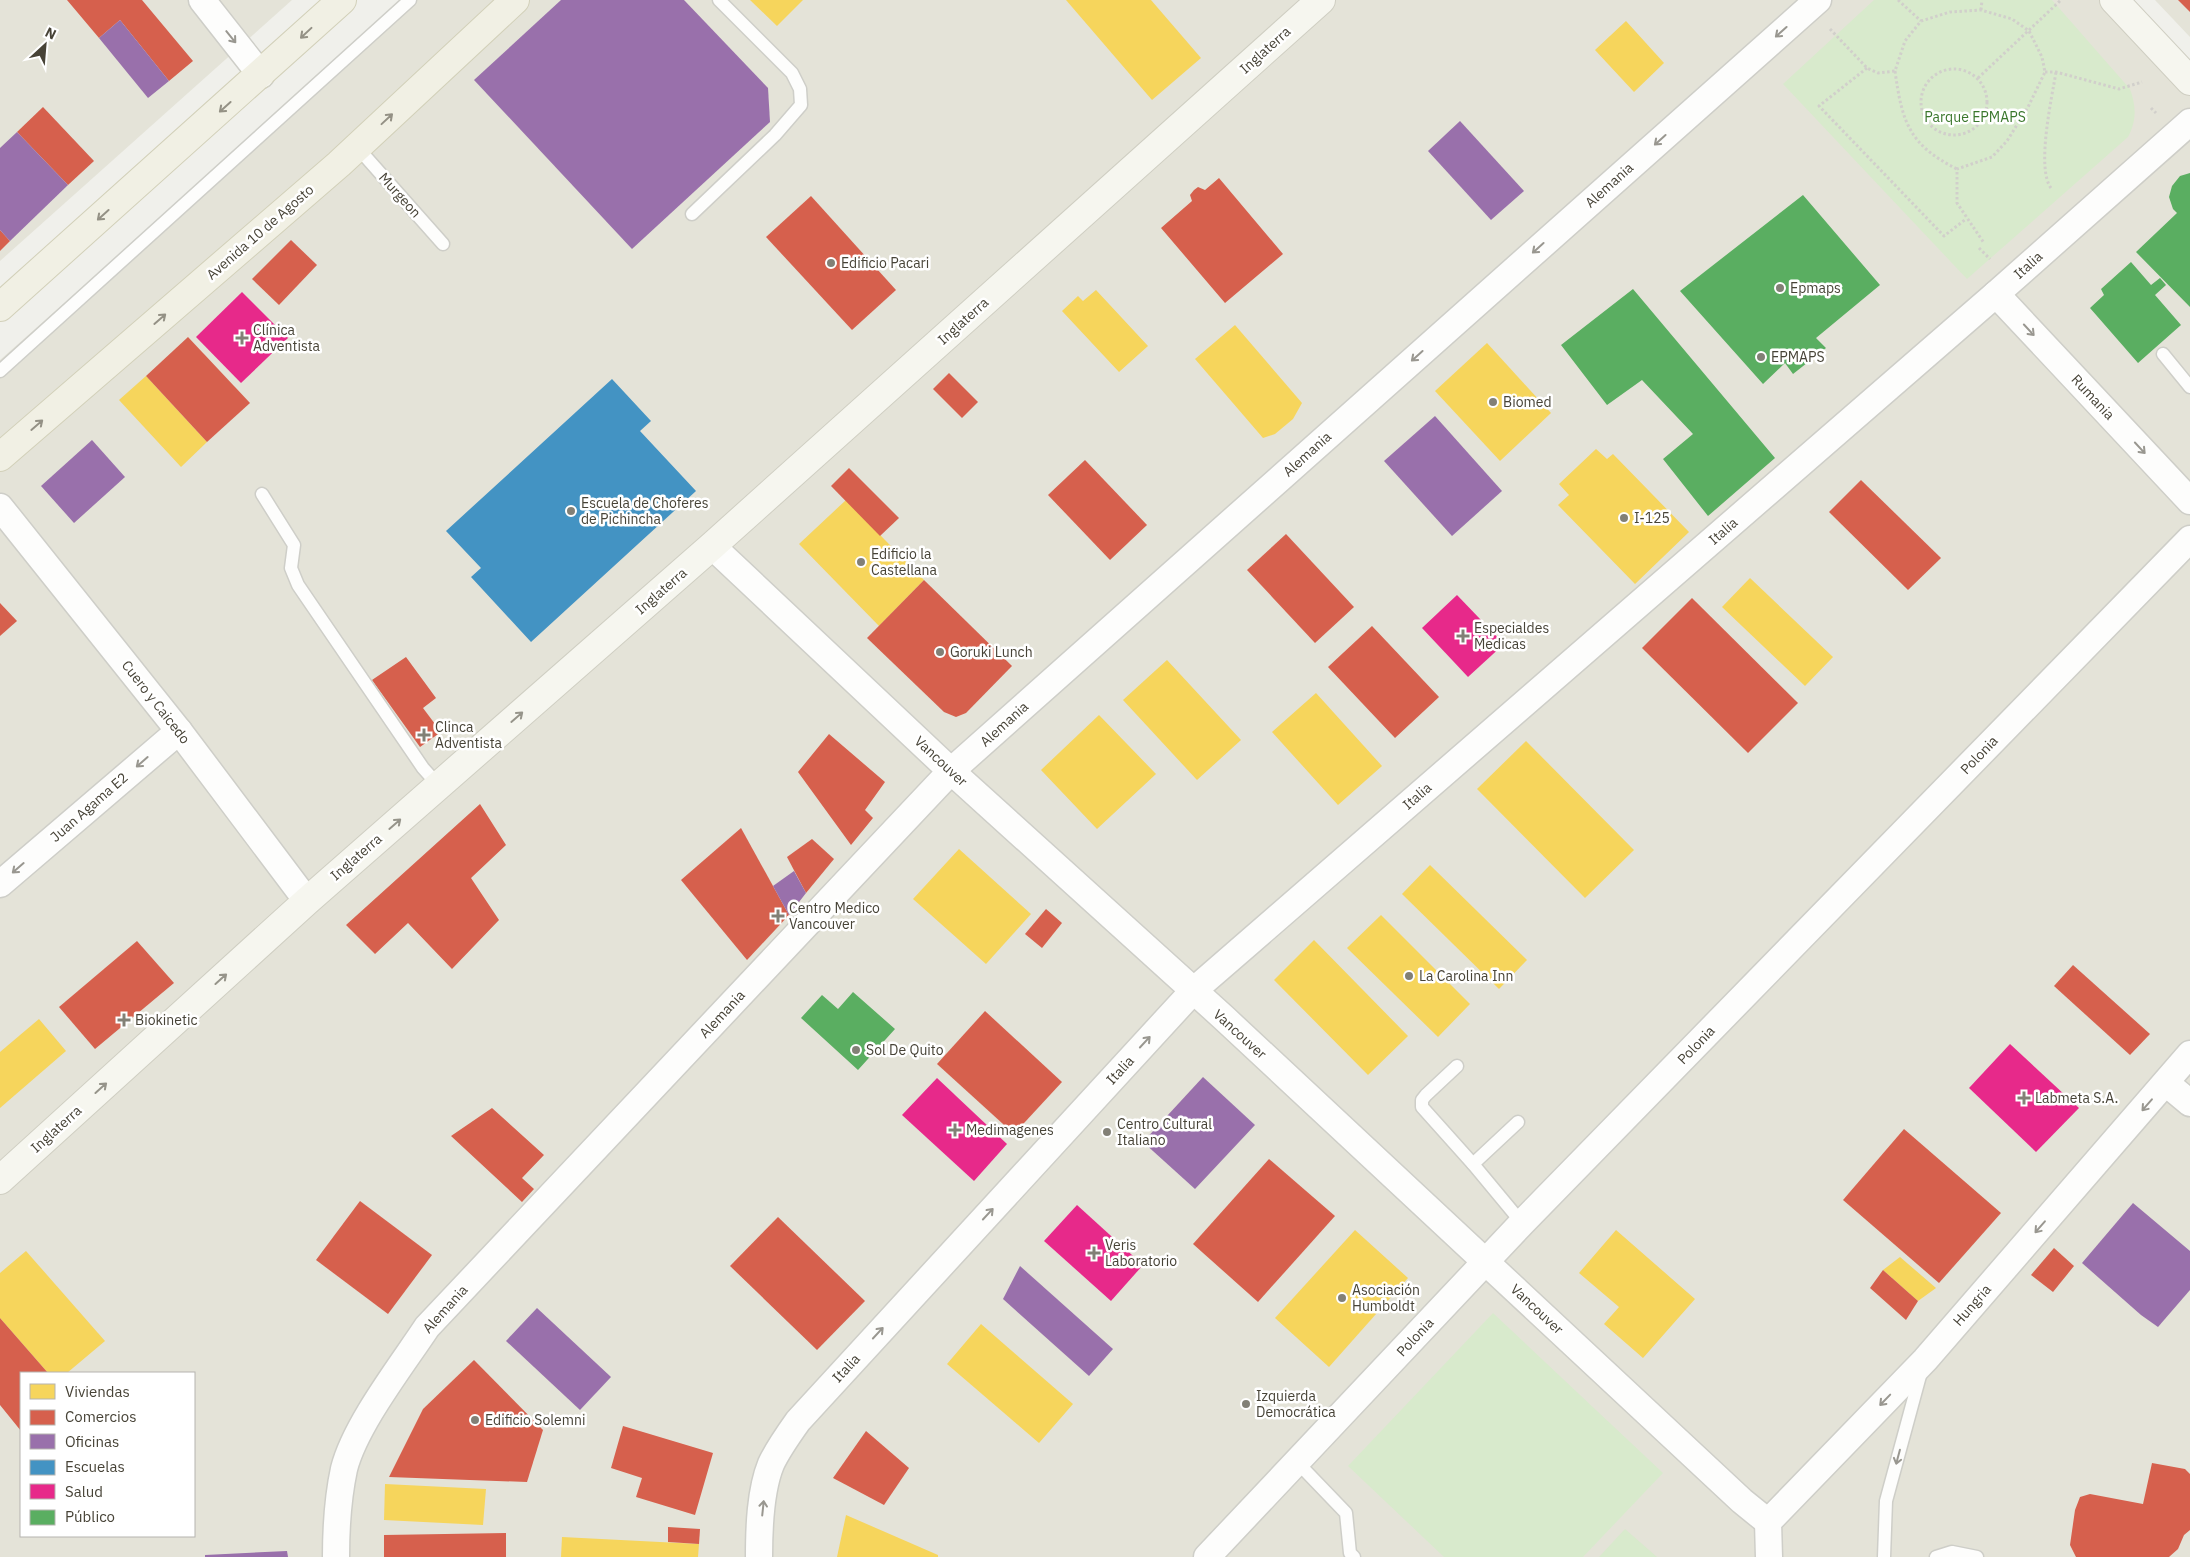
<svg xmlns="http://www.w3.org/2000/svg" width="2190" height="1557" viewBox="0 0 2190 1557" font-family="'IBM Plex Sans',sans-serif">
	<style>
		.residential { fill: #e4e3d8; fill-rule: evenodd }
		.green { fill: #d8eacc }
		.homes { fill: #f6d55c }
		.shops { fill: #d6604d }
		.offices { fill: #9970ab }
		.schools { fill: #4393c3 }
		.health { fill: #e7298a }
		.public { fill: #5aae61 }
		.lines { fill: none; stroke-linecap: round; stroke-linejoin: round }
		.lane-casing { stroke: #cecec8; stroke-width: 15 }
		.street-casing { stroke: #cecec8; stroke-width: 29 }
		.secondary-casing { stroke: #cfcec2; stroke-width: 30 }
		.primary-casing { stroke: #d2d0b9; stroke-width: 30 }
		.path { stroke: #d1cfcb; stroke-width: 3; stroke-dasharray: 2.5 2.5; stroke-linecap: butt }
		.lane { stroke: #fdfdfc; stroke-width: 12 }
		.street { stroke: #fdfdfc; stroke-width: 26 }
		.secondary { stroke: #f6f6ef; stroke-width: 28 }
		.primary { stroke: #f1f0e4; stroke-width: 28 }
		.oneway { stroke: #999790 }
		.oneway2 { stroke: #949185 }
		.oneway3 { stroke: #96948a }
		.poi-dot { fill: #828076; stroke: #fff; stroke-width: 2 }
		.labels { text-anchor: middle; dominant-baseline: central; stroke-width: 5; stroke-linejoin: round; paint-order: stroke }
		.street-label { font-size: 14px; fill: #474337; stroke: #fff }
		.park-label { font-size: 14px; fill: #3a772c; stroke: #fff }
		.poi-label { font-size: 14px; fill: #474337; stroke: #fff; text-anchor: start }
	</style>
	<rect width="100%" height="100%" fill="#f0f0eb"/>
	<!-- residential -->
	<g class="residential">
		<polygon points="0,0 292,0 0,261"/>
		<path d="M406,0h1697l87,96v1461h-2190v-1197zM21,1373h173v163h-173z"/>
		<polygon points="2155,0 2190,0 2190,37"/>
	</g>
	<!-- green -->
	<g class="green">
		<path d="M1874,0h178l78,89c6,17 7,31 -2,48l-161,142 -184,-195z"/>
		<polygon points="1493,1313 1663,1473 1583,1557 1444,1557 1348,1466"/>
		<polygon points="1625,1529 1657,1557 1599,1557"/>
	</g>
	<!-- homes -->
	<g class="homes">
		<polygon points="750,0 803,0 777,26"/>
		<polygon points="1066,0 1151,0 1201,58 1152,100"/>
		<polygon points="1626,21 1664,63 1634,92 1595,50"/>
		<polygon points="1096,290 1148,346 1119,372 1062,311 1078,296 1083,301"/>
		<polygon points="1235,325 1302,403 1293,419 1275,434 1263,438 1195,359"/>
		<polygon points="1487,343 1551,413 1500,461 1435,391"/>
		<polygon points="146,376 207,442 181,467 119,400"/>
		<polygon points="1596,449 1607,459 1613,454 1689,532 1635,584 1558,505 1569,495 1559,484"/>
		<polygon points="846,500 924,580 879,626 799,544"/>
		<polygon points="1750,578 1833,657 1805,686 1722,607"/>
		<polygon points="1167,660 1241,740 1197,780 1123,700"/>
		<polygon points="1316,693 1382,766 1338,805 1272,732"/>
		<polygon points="1099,715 1156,774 1097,829 1041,770"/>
		<polygon points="1526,741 1634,850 1585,898 1477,789"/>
		<polygon points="959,849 1031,914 986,964 913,899"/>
		<polygon points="1430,865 1527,960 1499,989 1402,894"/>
		<polygon points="1381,915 1470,1004 1438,1037 1347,948"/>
		<polygon points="1314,940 1408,1036 1368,1075 1274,980"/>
		<polygon points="39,1019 66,1051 0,1108 0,1052"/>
		<polygon points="1355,1230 1408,1278 1329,1367 1275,1318"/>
		<polygon points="1616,1230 1695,1299 1643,1358 1604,1324 1619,1307 1579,1273"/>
		<polygon points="26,1251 105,1341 67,1373 48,1373 0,1318 0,1273"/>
		<polygon points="1900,1257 1936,1288 1918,1301 1883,1270"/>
		<polygon points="981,1324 1073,1404 1039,1443 947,1364"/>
		<polygon points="385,1484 486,1489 483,1525 384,1520"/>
		<polygon points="846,1515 938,1555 938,1557 837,1557"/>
		<polygon points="562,1537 699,1544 698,1557 561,1557"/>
	</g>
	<!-- shops -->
	<g class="shops">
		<polygon points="67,0 142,0 193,61 169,81 120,20 99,38"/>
		<polygon points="2178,0 2190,0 2190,12"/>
		<polygon points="43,107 94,161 68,185 17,132"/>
		<polygon points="1219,178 1283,254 1225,303 1161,228 1192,201 1190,195 1194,190 1198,187 1205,190"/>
		<polygon points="811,196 896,290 852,330 766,237"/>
		<polygon points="0,230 10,241 0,251"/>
		<polygon points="291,240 317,265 279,305 252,279"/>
		<polygon points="188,337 250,403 207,442 146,376"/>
		<polygon points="949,373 978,402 962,418 933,389"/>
		<polygon points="1085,460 1147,525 1110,560 1048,495"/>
		<polygon points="849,468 899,518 880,536 831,486"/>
		<polygon points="1861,480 1941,558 1908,590 1829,512"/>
		<polygon points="1286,534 1354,607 1315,643 1247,570"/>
		<polygon points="924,580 1012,666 966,713 956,717 944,712 867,638"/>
		<polygon points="1692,598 1798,703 1748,753 1642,648"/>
		<polygon points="0,603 17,621 0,636"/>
		<polygon points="1372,626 1439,697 1395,738 1328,667"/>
		<polygon points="406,657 436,698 423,708 441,732 420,747 372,680"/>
		<polygon points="829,734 885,782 865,810 873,818 851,845 798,772"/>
		<polygon points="480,804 506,845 471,878 499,920 452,969 408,923 375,954 346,925"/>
		<polygon points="741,828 789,915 747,960 681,880"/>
		<polygon points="812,839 834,859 806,893 787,857"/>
		<polygon points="1046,909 1062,923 1042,948 1025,934"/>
		<polygon points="137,941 174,983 95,1049 59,1007"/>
		<polygon points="2073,965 2150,1034 2130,1055 2054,986"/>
		<polygon points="985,1011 1062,1082 1014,1134 937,1064"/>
		<polygon points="492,1108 544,1155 522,1178 534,1189 522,1202 451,1136"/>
		<polygon points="1904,1129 2001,1213 1939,1283 1843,1200"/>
		<polygon points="1269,1159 1335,1216 1258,1302 1193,1244"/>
		<polygon points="360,1201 432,1255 388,1314 316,1260"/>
		<polygon points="778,1217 865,1301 817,1350 730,1266"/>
		<polygon points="2054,1248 2074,1266 2053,1292 2031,1275"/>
		<polygon points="1883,1270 1918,1301 1906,1320 1870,1288"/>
		<polygon points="0,1318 48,1373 21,1373 21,1431 0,1405"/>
		<polygon points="474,1360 543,1430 527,1482 389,1477 423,1409"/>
		<polygon points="623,1426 713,1453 695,1515 636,1497 642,1478 611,1468"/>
		<polygon points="866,1431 909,1468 884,1505 833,1478"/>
		<polygon points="2152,1463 2185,1469 2190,1474 2190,1530 2184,1535 2178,1549 2169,1557 2076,1557 2070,1545 2075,1510 2080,1497 2090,1494 2143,1504"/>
		<polygon points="668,1527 700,1529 699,1544 668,1542"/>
		<polygon points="506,1533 506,1557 384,1557 384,1535"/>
	</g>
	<!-- offices -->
	<g class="offices">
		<polygon points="561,0 684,0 768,88 770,122 632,249 474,80"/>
		<polygon points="120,20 169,81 148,98 99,38"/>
		<polygon points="1460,121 1524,191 1491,220 1428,151"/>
		<polygon points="17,132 68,185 10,241 0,230 0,148"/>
		<polygon points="1435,416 1502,491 1452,536 1384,461"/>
		<polygon points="92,440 125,477 74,523 41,486"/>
		<polygon points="794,871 806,893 789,915 773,886"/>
		<polygon points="1203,1077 1255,1125 1195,1189 1143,1142"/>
		<polygon points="2133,1203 2190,1251 2190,1290 2158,1327 2141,1315 2082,1263"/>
		<polygon points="1020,1266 1113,1349 1089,1376 1003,1299"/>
		<polygon points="537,1308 611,1377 580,1410 506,1341"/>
		<polygon points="287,1551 288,1557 205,1557 205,1555"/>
	</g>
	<!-- schools -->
	<polygon class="schools" points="612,379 651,421 640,431 696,491 531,642 471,577 481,568 446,531"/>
	<!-- health -->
	<g class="health">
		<polygon points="242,292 288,338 241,383 196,337"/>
		<polygon points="1457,595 1504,644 1468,677 1422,628"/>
		<polygon points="2010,1044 2079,1108 2036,1152 1969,1088"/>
		<polygon points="937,1078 1007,1144 974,1181 902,1115"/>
		<polygon points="1077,1205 1143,1265 1111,1301 1044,1241"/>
	</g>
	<!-- public -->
	<g class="public">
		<polygon points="2190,173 2190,307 2136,252 2177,213 2173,209 2169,197 2172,186 2180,176"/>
		<polygon points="1803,195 1880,285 1816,338 1826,348 1793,374 1785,363 1763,384 1680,291"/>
		<polygon points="2131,262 2151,285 2160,278 2166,285 2155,295 2181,325 2138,363 2090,308 2104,295 2101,289"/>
		<polygon points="1633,289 1775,458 1708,516 1663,459 1693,434 1642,380 1607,405 1561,345"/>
		<polygon points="853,992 895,1029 858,1070 801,1018 822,995 838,1009"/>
	</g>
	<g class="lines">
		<!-- lane casing -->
		<g class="lane-casing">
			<g id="lane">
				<polyline points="357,147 443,244"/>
				<polyline points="692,214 775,135 801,105 800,89 792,73 719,0"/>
				<polyline points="2163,354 2190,387"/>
				<polyline points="0,371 410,0"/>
				<polyline points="262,494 294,545 291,568 298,585 423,768 439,786"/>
				<polyline points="1457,1066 1426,1095 1422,1100 1422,1107 1473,1164 1522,1223"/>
				<polyline points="1473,1164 1518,1122"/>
				<polyline points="1297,1462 1346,1513 1350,1553 1354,1557"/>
				<polyline points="1884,1557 1886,1501 1921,1372"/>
				<polyline points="1936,1557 1952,1552 1977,1557"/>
			</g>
		</g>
		<!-- street casing -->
		<g class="street-casing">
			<g id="street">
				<polyline points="202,0 261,75"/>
				<polyline points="1996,294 2190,501"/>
				<polyline points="0,507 179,731 307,901"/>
				<polyline points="712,546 951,771 1224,1018 1742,1501 1768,1522"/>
				<polyline points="0,884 179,731"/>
				<polyline points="2166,1083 2190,1103"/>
				<path d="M336,1557c0,-29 2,-60 8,-88 11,-44 58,-104 83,-142l524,-556 867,-771"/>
				<path d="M759,1557c0,-29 1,-66 12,-93 7,-15 17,-29 27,-43l395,-430 803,-697 194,-172"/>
				<polyline points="1207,1557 1522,1223 2190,539"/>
				<polyline points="1769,1557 1768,1522 1925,1360 2190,1054"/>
			</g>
		</g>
		<!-- secondary casing -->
		<g class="secondary-casing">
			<g id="secondary">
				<polyline points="2114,0 2190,81"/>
				<polyline points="0,1180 307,901 712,546 1321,0"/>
			</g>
		</g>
		<!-- primary casing -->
		<g class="primary-casing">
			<g id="primary">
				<polyline points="0,307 342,0"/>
				<polyline points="0,457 339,164 515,0"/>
			</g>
		</g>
		<!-- path -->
		<g class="path">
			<polyline points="1898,0 1921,21"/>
			<polyline points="1981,10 1982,0"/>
			<polyline points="1830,29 1867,68 1878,73 1895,71 1905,41 1921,21 1950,12 1981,10 2012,19 2029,31 2042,57 2045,72 2028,107 2007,141 1992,157 1957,169 1957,203 1984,243"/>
			<polyline points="1867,68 1819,106 1944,236 1966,219"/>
			<circle cx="1954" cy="102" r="33"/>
			<path d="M1895,71c7,51 14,74 62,98"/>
			<polyline points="2045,72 2056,72 2119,89 2142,82"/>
			<polyline points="1978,78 2061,0"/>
			<polyline points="2151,108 2156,113"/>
			<path d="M2051,188c-15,-20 1,-91 5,-116"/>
			<polyline points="1979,248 1990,259"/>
		</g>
		<!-- lane -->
		<use href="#lane" class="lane"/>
		<!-- street -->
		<use href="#street" class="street"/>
		<!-- secondary -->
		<use href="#secondary" class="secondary"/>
		<!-- primary -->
		<use href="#primary" class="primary"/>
	</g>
	<!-- one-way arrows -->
	<defs><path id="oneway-shaft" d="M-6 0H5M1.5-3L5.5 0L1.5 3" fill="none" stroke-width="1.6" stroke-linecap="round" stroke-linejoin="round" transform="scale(1.25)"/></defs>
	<g class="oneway">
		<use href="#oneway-shaft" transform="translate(1781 32) rotate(138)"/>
		<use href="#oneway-shaft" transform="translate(231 37) rotate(51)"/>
		<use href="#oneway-shaft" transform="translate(1660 140) rotate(138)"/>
		<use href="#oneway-shaft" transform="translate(1538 248) rotate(138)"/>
		<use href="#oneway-shaft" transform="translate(2029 330) rotate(47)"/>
		<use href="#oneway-shaft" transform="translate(1417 356) rotate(138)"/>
		<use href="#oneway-shaft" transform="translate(2140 448) rotate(47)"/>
		<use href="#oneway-shaft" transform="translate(142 762) rotate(139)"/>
		<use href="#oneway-shaft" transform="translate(18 868) rotate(139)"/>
		<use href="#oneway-shaft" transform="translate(1145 1042) rotate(-47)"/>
		<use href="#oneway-shaft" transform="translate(2147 1105) rotate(131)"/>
		<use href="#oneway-shaft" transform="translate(988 1214) rotate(-47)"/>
		<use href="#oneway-shaft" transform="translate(2040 1227) rotate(131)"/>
		<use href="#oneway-shaft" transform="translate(878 1333) rotate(-47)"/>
		<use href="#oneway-shaft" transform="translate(1885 1400) rotate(134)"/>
		<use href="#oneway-shaft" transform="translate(1898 1457) rotate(105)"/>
		<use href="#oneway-shaft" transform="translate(763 1508) rotate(-84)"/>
	</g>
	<g class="oneway2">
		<use href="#oneway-shaft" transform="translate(306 33) rotate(137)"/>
		<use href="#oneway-shaft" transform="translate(225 107) rotate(138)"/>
		<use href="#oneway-shaft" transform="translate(387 119) rotate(-43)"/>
		<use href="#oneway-shaft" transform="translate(103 215) rotate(138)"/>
		<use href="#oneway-shaft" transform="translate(160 319) rotate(-41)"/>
		<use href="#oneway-shaft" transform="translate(37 425) rotate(-41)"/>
	</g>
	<g class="oneway3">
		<use href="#oneway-shaft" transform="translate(517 717) rotate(-41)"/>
		<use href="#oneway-shaft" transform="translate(395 824) rotate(-41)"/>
		<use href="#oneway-shaft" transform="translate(221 979) rotate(-42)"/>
		<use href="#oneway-shaft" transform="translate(101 1088) rotate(-42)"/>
	</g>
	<!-- markers -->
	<g class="poi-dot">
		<circle cx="831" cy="263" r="5"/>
		<circle cx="1780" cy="288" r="5"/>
		<path d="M239.5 330.5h5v5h5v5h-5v5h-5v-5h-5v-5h5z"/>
		<circle cx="1761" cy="357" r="5"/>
		<circle cx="1493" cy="402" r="5"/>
		<circle cx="571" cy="511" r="5"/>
		<circle cx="1624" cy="518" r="5"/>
		<circle cx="861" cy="562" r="5"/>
		<path d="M1460.5 628.5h5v5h5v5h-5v5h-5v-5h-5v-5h5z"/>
		<circle cx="940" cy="652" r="5"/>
		<path d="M421.5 727.5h5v5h5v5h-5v5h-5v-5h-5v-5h5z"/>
		<path d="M775.5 908.5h5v5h5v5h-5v5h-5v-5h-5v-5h5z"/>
		<circle cx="1409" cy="976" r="5"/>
		<path d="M121.5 1012.5h5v5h5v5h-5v5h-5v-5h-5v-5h5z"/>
		<circle cx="856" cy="1050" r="5"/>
		<path d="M2021.5 1090.5h5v5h5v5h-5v5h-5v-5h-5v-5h5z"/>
		<path d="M952.5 1122.5h5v5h5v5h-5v5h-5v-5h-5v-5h5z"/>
		<circle cx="1107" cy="1132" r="5"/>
		<path d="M1091.5 1245.5h5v5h5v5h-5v5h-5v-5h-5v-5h5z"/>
		<circle cx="1342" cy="1298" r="5"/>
		<circle cx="1246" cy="1404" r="5"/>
		<circle cx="475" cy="1420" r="5"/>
	</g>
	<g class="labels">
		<!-- street labels -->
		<g class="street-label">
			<text transform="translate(1265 50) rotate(-42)">Inglaterra</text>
			<text transform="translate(1609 185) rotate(-42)">Alemania</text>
			<text transform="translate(400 195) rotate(48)">Murgeon</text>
			<text transform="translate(260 232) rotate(-41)">Avenida 10 de Agosto</text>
			<text transform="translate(2028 265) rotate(-42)">Italia</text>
			<text transform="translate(963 321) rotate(-42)">Inglaterra</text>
			<text transform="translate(2093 397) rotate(47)">Rumania</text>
			<text transform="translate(1307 454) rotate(-42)">Alemania</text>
			<text transform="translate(1723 531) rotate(-41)">Italia</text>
			<text transform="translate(661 591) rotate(-41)">Inglaterra</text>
			<text transform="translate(156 702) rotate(52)">Cuero y Caicedo</text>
			<text transform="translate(1004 724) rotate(-42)">Alemania</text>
			<text transform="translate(1979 755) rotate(-46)">Polonia</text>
			<text transform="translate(941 761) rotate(43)">Vancouver</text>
			<text transform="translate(1417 796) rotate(-41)">Italia</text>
			<text transform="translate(89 807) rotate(-41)">Juan Agama E2</text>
			<text transform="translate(356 857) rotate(-41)">Inglaterra</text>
			<text transform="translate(722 1014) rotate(-47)">Alemania</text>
			<text transform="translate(1240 1034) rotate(42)">Vancouver</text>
			<text transform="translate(1696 1045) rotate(-46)">Polonia</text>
			<text transform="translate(1120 1070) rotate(-47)">Italia</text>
			<text transform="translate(56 1129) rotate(-42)">Inglaterra</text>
			<text transform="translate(1972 1305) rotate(-49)">Hungria</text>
			<text transform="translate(445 1309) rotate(-48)">Alemania</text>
			<text transform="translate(1537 1309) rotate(43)">Vancouver</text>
			<text transform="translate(1415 1337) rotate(-47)">Polonia</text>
			<text transform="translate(846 1368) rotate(-47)">Italia</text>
		</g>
		<!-- park labels -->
		<g class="park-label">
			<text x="1975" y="117">Parque EPMAPS</text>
		</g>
		<!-- poi labels -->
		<g class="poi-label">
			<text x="841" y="263">Edificio Pacari</text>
			<text x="1790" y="288">Epmaps</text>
			<text x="253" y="330">Clínica<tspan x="253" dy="16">Adventista</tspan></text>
			<text x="1771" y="357">EPMAPS</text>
			<text x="1503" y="402">Biomed</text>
			<text x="581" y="503">Escuela de Choferes<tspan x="581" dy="16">de Pichincha</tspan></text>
			<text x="1634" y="518">I-125</text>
			<text x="871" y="554">Edificio la<tspan x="871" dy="16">Castellana</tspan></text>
			<text x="1474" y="628">Especialdes<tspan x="1474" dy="16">Medicas</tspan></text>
			<text x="950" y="652">Goruki Lunch</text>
			<text x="435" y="727">Clinca<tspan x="435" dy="16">Adventista</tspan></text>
			<text x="789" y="908">Centro Medico<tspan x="789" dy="16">Vancouver</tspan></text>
			<text x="1419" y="976">La Carolina Inn</text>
			<text x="135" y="1020">Biokinetic</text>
			<text x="866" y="1050">Sol De Quito</text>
			<text x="2035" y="1098">Labmeta S.A.</text>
			<text x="1117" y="1124">Centro Cultural<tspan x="1117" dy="16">Italiano</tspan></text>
			<text x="966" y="1130">Medimagenes</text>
			<text x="1105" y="1245">Veris<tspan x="1105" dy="16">Laboratorio</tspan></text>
			<text x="1352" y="1290">Asociación<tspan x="1352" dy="16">Humboldt</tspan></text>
			<text x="1256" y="1396">Izquierda<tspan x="1256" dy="16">Democrática</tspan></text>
			<text x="485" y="1420">Edificio Solemni</text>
		</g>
	</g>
	<!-- legend -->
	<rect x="20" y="1372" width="175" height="165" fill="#ffffff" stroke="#b5b4af"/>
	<rect x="30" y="1384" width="25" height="15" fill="#f6d55c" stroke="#b5b4af"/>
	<text x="65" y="1397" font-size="15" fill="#474337">Viviendas</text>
	<rect x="30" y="1410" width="25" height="15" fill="#d6604d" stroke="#b5b4af"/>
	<text x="65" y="1422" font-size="15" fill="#474337">Comercios</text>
	<rect x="30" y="1434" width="25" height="15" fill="#9970ab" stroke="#b5b4af"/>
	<text x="65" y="1447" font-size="15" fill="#474337">Oficinas</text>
	<rect x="30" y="1460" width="25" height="15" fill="#4393c3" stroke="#b5b4af"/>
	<text x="65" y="1472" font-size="15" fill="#474337">Escuelas</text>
	<rect x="30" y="1484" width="25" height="15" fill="#e7298a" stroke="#b5b4af"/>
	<text x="65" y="1497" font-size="15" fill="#474337">Salud</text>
	<rect x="30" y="1510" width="25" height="15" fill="#5aae61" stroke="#b5b4af"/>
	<text x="65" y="1522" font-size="15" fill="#474337">Público</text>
	<!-- north arrow -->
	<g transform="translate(45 45) rotate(26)" stroke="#ffffff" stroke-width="4" paint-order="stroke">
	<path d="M0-4L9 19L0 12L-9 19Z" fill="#474337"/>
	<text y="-8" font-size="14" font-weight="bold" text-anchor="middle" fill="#474337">N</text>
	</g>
</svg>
